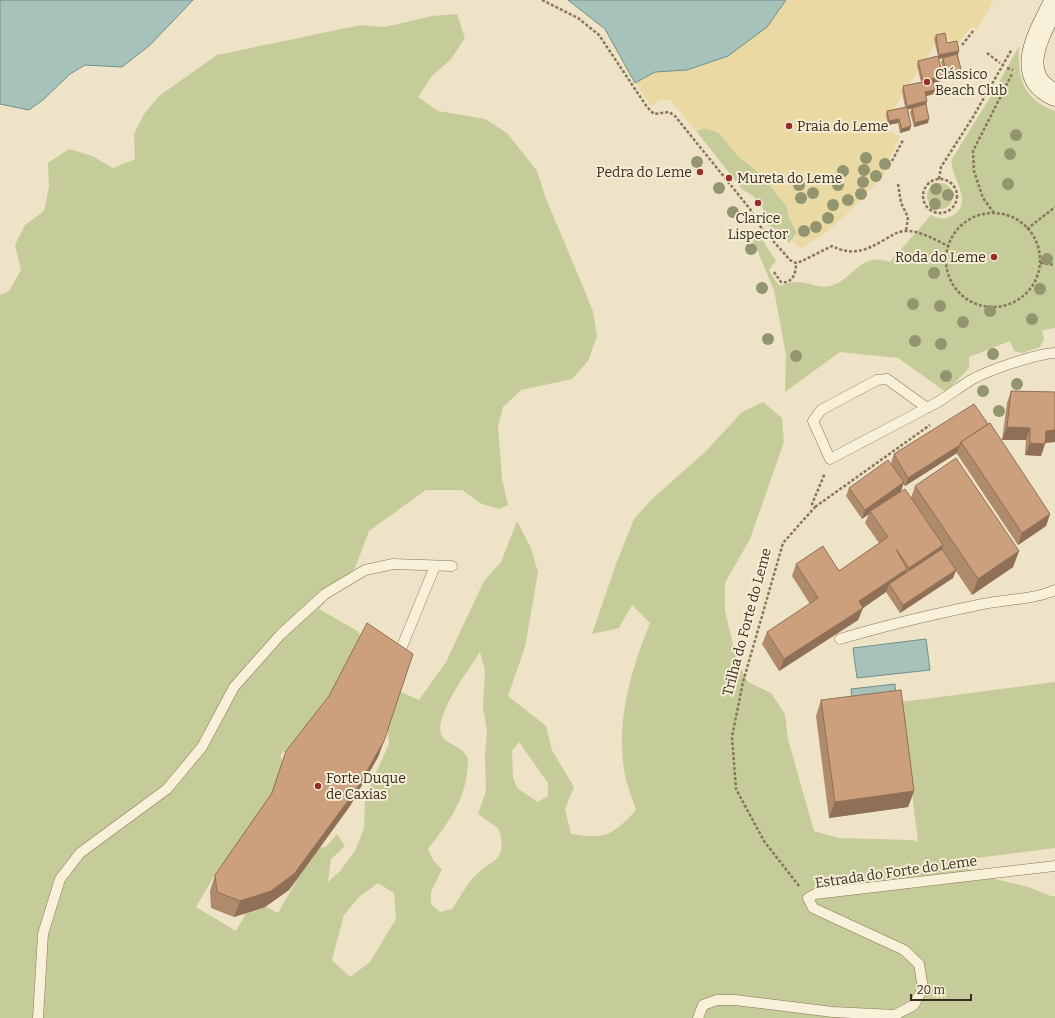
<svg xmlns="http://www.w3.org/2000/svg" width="1055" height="1018" viewBox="0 0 1055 1018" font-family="Bitter,serif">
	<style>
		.green { fill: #c5cc99; fill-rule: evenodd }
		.sand { fill: #ead9a3 }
		.water { fill: #a7c2bb; stroke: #6e9089 }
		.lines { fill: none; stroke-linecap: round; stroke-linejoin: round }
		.lane-casing { stroke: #89755b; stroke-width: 11 }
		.secondary-casing { stroke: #6b563f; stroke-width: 23 }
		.path { stroke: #89755b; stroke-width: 2.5; stroke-dasharray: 3 2; stroke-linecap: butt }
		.lane { stroke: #f9f0d9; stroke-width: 10 }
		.secondary { stroke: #f9f0d9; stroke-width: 22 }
		.tree { fill: #93956e }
		.wall { fill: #af8a6b }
		.shaded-wall { fill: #8f7057 }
		.building { fill: #cca07c; stroke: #8f7057 }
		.poi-dot { fill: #982e2c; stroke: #f5edd5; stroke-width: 1.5 }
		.labels { text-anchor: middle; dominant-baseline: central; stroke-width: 4; stroke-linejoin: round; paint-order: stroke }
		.poi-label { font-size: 14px; fill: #3a2d1f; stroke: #f5edd5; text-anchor: start }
		.street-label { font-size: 14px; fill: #3a2d1f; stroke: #f5edd5 }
	</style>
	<rect width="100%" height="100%" fill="#eee3c6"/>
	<!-- green -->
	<g class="green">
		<path d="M457,14l8,24 -14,21 -19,17 -14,21 20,14 47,8 22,14 30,38 8,25 48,115 4,25 -9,25 -16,18 -51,11 -18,17 -5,19 4,53 6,26 -9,4 -17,-5 -20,-14h-36l-57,41 -14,37 -36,41 40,23 3,16 -57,90 -24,16 2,16 -9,30 -40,71 -14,-5 -24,41 40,24 17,-31 25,13 37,-65 11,-1 11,-13 8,12 -14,13 -3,23 12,-11 15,-20 9,-23 1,-30 24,-54 -3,-25 8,-30 25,11 27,-38 38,-81 17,-19 16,-41 14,27 7,24 -13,75 -17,49 38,30 6,24 22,37 -9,22 6,25c35,5 41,2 65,-24 -5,-15 -12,-32 -13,-48 -5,-47 9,-95 27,-139l-18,-18 -13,23 -27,6 24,-70 18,-45 18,-20 54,-48 36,-39 21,-10 19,16 2,24 -34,97 -25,44v28l12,50 11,21 23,11 14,21 3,25 26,92 24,7 74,2 6,2 -17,-140 154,-20v166l-101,13c22,15 45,19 70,25 9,2 18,7 27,10h4v122h-1055v-723l9,-4 12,-21 -6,-25 10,-20 19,-14 5,-24 -1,-24 21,-14 23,7 21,12 22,-9 -1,-25 10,-20 15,-18 58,-41 144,-30 24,2 47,-11zM480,652l5,18 -2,37 4,24 -2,24 1,36 -8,23 21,15c9,35 -7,28 -26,49 -8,9 -14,21 -21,31l-12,3 -9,-8v-12l11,-23 -9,-9 -5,-11c23,-30 40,-52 40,-91 -2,-3 -5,-7 -8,-9 -6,-5 -16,-7 -19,-15 -6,-21 28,-64 39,-82zM519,742l29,41v13l-10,6 -21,-14 -4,-11 -1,-26zM378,883l16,10 2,26 -26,43 -20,15 -18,-17 12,-45 15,-18z"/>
		<path d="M1019,46c-2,32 4,53 36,65v217l-13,2 2,9 -4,8 -18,6 -8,-2 -4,-10 -41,16v11l-23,24 -48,-34 -58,-6 -55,40 1,-37 -12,-65 -22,-52 6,-3 2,1 16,25 -7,9c15,25 7,12 28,12 12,0 21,7 33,4 25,-7 30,-35 60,-24l41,-47c7,4 13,5 21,1 24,-15 -3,-38 0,-57l45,-73z"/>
		<polygon points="705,128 719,133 739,157 763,176 787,207 789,218 797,233 789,243 763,220 763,208 753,196 742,189 696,131"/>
		<circle cx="940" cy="196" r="13"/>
	</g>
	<!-- sand -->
	<polygon class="sand" points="786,0 994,0 977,29 971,27 957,45 943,36 937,39 926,61 911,81 885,124 888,131 900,136 890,157 884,175 845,216 826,232 802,248 798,247 792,241 796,236 797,231 789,218 787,207 763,176 739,157 719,133 705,128 696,131 670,100 660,100 651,106 635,83 655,72 687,70 767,27"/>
	<!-- water -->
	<g class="water">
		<polygon points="0,0 193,0 150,45 122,67 85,65 70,74 44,99 29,110 0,104"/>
		<polygon points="568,0 786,0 767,27 728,56 687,70 655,72 635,83 605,29"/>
		<polygon points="926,639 930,670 857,678 853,648"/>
		<polygon points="895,684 896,699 853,707 851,689"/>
	</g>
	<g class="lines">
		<!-- lane casing -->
		<g class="lane-casing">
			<g id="lane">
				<path d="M927,408l-40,-29 -10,1 -56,30 -8,11 17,38c36,-19 72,-38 108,-57 11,-7 22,-15 33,-22 18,-10 64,-26 84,-27"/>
				<path d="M840,639c47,-14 94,-25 143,-35 24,-5 49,-4 72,-14"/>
				<polyline points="401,649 435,566"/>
				<polyline points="38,1018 43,934 60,879 80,853 167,789 202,747 234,687 281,634 325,594 365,570 393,564 452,566"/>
				<polyline points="698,1018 703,1005 717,1000 735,1000 833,1012 895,1015 914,1005 923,988 919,964 904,950 813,908 808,898 815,894 1055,866"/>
			</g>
		</g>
		<!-- secondary casing -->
		<g class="secondary-casing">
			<path id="secondary" d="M1055,2c-14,29 -43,73 0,93"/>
		</g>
		<!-- path -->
		<g class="path">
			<path d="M542,0l36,18 21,17 48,72 7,7 15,-2 6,4 75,93 10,17 30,34 6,3 6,-2 30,-15c20,10 33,5 52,-6 7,-4 12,-8 20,-9 15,-1 32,9 44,15"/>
			<polyline points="962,45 974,30"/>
			<polyline points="987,53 1000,63"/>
			<polyline points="1007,68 1013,70"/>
			<polyline points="892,161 903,140"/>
			<polyline points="939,179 941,167 973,117 1012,49"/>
			<circle cx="940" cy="196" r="17"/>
			<polyline points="898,184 901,203 908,217 906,231"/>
			<polyline points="994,213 983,198 974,171 973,151 1012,74"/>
			<circle cx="993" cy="260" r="47"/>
			<polyline points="1027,229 1055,207"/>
			<polyline points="1040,263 1055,265"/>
			<path d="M774,272l7,10c12,2 15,-9 15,-19"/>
			<polyline points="815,507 930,425"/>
			<polyline points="799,886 764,841 736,789 732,737 743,682 783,543 815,507 812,504 825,473"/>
		</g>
		<!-- lane -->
		<use href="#lane" class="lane"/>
		<!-- secondary -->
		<use href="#secondary" class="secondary"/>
	</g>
	<!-- trees -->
	<g class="tree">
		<circle cx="1016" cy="135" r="6"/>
		<circle cx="1010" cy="154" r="6"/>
		<circle cx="866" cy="158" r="6"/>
		<circle cx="697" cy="162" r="6"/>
		<circle cx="885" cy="164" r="6"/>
		<circle cx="864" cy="170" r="6"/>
		<circle cx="843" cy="171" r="6"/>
		<circle cx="876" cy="176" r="6"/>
		<circle cx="863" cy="182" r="6"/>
		<circle cx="1008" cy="184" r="6"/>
		<circle cx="799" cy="185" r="6"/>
		<circle cx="838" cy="185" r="6"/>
		<circle cx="719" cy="188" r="6"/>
		<circle cx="936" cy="189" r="6"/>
		<circle cx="813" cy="193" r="6"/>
		<circle cx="861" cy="194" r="6"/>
		<circle cx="948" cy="195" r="6"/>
		<circle cx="801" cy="198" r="6"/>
		<circle cx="848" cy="200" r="6"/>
		<circle cx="935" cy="204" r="6"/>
		<circle cx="833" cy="205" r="6"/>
		<circle cx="733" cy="212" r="6"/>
		<circle cx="828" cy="218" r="6"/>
		<circle cx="816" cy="227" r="6"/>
		<circle cx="804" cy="231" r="6"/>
		<circle cx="751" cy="249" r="6"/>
		<circle cx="1047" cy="259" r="6"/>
		<circle cx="934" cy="273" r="6"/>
		<circle cx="762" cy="288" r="6"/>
		<circle cx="1040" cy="289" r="6"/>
		<circle cx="913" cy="304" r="6"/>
		<circle cx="940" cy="306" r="6"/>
		<circle cx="990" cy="311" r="6"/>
		<circle cx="1032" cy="319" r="6"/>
		<circle cx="963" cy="322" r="6"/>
		<circle cx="768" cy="339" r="6"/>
		<circle cx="915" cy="341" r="6"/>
		<circle cx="941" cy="344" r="6"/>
		<circle cx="993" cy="354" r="6"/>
		<circle cx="796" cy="356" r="6"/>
		<circle cx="946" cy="376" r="6"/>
		<circle cx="1017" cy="384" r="6"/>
		<circle cx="983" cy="391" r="6"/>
		<circle cx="999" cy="411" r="6"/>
	</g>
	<!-- wall -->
	<g class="wall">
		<polygon points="936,35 947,43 958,55 960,73 945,76 941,62 943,58 939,59 941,81 933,83 935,90 933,94 926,96 926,105 928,123 914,127 910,112 912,108 908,109 910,130 900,133 898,123 888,125 886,115 887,111 905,107 902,91 903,86 921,82 917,65 918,61 938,56 934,39"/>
		<polygon points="1011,391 1055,392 1055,442 1045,443 1041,456 1025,455 1026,440 1002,440 1007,403"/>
		<polygon points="988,424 1050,514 1046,526 1018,545 957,454 957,453 905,486 903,484 901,491 887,501 911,498 915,486 1019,551 1013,567 972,595 956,571 953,578 900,613 886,592 863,608 858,620 779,671 762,644 767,632 810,604 792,576 796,564 839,571 879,543 865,523 869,514 862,519 846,496 849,488 895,471 891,463 894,454"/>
		<polygon points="821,700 914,791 908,807 829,818 816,716"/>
		<polygon points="384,741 378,757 350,806 289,890 265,907 234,917 211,908 210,891 215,875 271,794 286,751"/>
	</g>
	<!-- shaded-wall -->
	<g class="shaded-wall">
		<polygon points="959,51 958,55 938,59 939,55"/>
		<polygon points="961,69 960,73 945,76 946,72"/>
		<polygon points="943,77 941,81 931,83 932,79"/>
		<polygon points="935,90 933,94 924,97 925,92"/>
		<polygon points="927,101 926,105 906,110 907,106"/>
		<polygon points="899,119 898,123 888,125 889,121"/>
		<polygon points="929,119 928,123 914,127 915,123"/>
		<polygon points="911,126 910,130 900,133 902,129"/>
		<polygon points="1007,427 1030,428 1026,440 1002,440"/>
		<polygon points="1055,430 1055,442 1042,443 1046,431"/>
		<polygon points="1030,443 1045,444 1041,456 1025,455"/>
		<polygon points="960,445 957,453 905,486 908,478"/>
		<polygon points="904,482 901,491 870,512 870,511 869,514 862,519 865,510"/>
		<polygon points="1050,514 1046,526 1018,545 1022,533"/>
		<polygon points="943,545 939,557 905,580 909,568"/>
		<polygon points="1019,551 1013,567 972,595 978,579"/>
		<polygon points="907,569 903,581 889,584 886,592 863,608 858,620 779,671 784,659 859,601"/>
		<polygon points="956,570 953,578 900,613 903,605"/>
		<polygon points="384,741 378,757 350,806 289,890 265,907 234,917 240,901"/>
		<polygon points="914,791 908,807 829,818 835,802"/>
	</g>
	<!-- building -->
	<g class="building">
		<polygon points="945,33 947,43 957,41 959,51 939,55 936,35"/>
		<polygon points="957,54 961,69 946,72 943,58"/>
		<polygon points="938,56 943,77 932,79 935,90 925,92 927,101 907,106 903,86 923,82 918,61"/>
		<polygon points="926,104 929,119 915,123 912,108"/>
		<polygon points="907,107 911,126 902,129 899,119 889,121 887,111"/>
		<polygon points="1011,391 1055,392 1055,430 1046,431 1045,444 1030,443 1030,428 1007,427"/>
		<polygon points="974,404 988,424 961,442 960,445 908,478 894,454"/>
		<polygon points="990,423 1050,514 1022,533 961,442"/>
		<polygon points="956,458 1019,551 978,579 915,486"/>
		<polygon points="888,460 904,482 865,510 849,488"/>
		<polygon points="905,489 943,545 909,568 896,549 907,569 859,601 863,608 784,659 767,632 818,598 796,564 823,546 839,571 888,537 870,511"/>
		<polygon points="942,549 956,570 903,605 889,584"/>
		<polygon points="367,623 413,654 384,741 356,790 294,874 271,891 240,901 217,892 215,875 272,793 286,751 329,696"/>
		<polygon points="901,690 914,791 835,802 821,700"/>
	</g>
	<!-- markers -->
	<g class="poi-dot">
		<circle cx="927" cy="82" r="4"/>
		<circle cx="789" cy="126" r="4"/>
		<circle cx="700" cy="172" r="4"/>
		<circle cx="729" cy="178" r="4"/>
		<circle cx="758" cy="203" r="4"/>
		<circle cx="994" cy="257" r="4"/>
		<circle cx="318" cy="786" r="4"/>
	</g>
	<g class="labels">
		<!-- poi labels -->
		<g class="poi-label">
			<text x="935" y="74">Clássico<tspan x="935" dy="16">Beach Club</tspan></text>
			<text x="797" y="126">Praia do Leme</text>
			<text x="692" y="172" text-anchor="end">Pedra do Leme</text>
			<text x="737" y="178">Mureta do Leme</text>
			<text x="758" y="218" text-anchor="middle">Clarice<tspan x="758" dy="16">Lispector</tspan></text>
			<text x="986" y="257" text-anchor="end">Roda do Leme</text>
			<text x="326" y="778">Forte Duque<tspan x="326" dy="16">de Caxias</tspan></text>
		</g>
		<!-- street labels -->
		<g class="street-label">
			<text transform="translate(747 622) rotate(-75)">Trilha do Forte do Leme</text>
			<text transform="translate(896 872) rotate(-8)">Estrada do Forte do Leme</text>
		</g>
	</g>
	<!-- scale -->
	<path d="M911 994v6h60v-6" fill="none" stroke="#3a2d1f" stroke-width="2"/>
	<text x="917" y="994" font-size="12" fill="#3a2d1f" stroke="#f5edd5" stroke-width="3" paint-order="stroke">20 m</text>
</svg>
